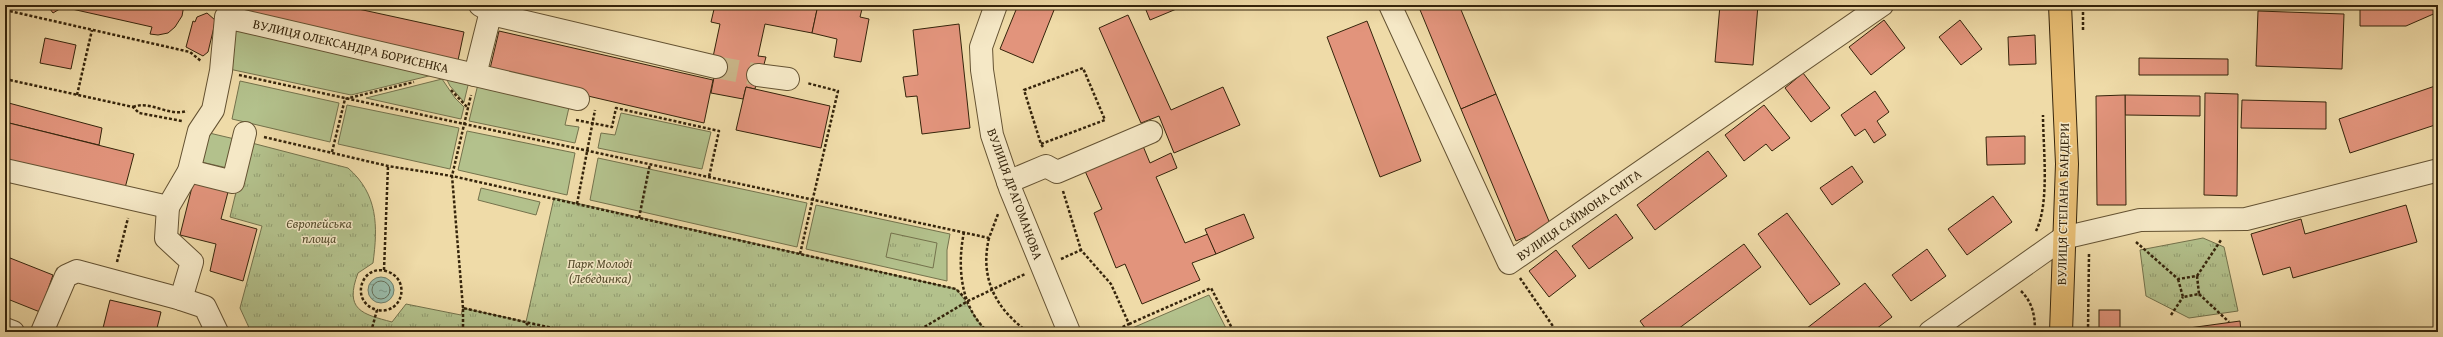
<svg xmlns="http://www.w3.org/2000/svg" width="2443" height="337" viewBox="0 0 2443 337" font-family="'Gentium Book Plus',serif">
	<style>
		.grass { fill: #b3c18c; stroke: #74724c }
		.park { fill: url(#park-tufts); stroke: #74724c }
		.water { fill: url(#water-ripples); stroke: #727f6a }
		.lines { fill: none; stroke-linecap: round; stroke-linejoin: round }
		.shore { stroke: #68705a; stroke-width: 1 }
		.building { fill: #e2947c; stroke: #35240b }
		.minor-tunnel { stroke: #cab689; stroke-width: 22; stroke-dasharray: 22 11; stroke-linecap: butt }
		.minor-casing { stroke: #645232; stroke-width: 24 }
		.major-casing { stroke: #35240b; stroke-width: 24 }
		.path { stroke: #35240b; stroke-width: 2.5; stroke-dasharray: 3 2; stroke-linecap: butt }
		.minor { stroke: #f5e8c6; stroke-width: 22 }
		.major { stroke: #e8be74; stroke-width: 22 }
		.labels { text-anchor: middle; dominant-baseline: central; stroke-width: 3; stroke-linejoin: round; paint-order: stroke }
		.street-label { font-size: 13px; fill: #35240b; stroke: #f5e8c6 }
		.park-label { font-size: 13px; font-style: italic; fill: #544b2b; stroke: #f5e8c6 }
	</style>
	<defs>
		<pattern id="park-tufts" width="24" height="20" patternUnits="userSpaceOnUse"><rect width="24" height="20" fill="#b3c18c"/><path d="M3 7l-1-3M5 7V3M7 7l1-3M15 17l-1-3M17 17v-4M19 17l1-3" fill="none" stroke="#929d71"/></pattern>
		<pattern id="water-ripples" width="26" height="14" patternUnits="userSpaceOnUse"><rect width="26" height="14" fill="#9abba9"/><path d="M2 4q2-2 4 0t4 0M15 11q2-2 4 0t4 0" fill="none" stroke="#7e9888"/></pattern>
	</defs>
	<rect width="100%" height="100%" fill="#efdba8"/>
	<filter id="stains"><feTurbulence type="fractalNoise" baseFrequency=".005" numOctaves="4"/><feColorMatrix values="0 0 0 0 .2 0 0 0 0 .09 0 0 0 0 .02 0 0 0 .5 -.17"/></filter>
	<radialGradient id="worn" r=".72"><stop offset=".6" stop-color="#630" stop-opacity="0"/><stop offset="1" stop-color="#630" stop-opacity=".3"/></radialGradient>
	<!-- grass -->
	<g class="grass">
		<polygon points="236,24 441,73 351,95 229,69"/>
		<polygon points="470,77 464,102 450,86 446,78"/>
		<polygon points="442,79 455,98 464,107 461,119 366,98"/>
		<polygon points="479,80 570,103 565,125 579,127 575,143 469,121"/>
		<polygon points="240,81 339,103 330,142 232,119"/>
		<polygon points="347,105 459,128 450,169 338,144"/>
		<polygon points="621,113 711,132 702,169 598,148 601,133 615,135"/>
		<polygon points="467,131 575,153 567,195 458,170"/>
		<polygon points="205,132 239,140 232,169 197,161"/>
		<polygon points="598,158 807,203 797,247 590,200"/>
		<polygon points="481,188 540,202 536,215 478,200"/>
		<polygon points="816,205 950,234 947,250 947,281 806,249"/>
		<polygon points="1209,295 1228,332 1123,332"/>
	</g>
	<!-- park -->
	<g class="park">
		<path d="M248,142l100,26c30,26 30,58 25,95l-15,10c-14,37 4,41 34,49l14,-18 55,11 2,-7 63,14 28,-124 402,91c13,14 18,31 32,43h-737l-11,-24 22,-82 -32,-9z"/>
		<polygon points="891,233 937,243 933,268 886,257"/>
		<polygon points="2203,238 2224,247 2238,311 2189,318 2146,296 2140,250"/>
	</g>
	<!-- water -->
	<circle class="water" cx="381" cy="290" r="13"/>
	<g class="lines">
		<!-- shore -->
		<circle class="shore" cx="381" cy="290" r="9"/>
	</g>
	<!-- building -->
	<g class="building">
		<polygon points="47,5 184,5 182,16 175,27 168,33 158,35 150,34 152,27 63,7 53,13"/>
		<polygon points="234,5 340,5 464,32 457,65 232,10"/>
		<polygon points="715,5 818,5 812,33 765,24 758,56 766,57 763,68 758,75 755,89 746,87 743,99 711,93 716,67 713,57 720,24 711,22"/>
		<polygon points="818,5 863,5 860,17 869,19 861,62 834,57 837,39 812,33"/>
		<polygon points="1018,5 1056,5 1033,63 1000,49"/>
		<polygon points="1144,5 1186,5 1150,20"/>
		<polygon points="1418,5 1459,5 1496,94 1461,109"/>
		<polygon points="1720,5 1758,5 1753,65 1715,62"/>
		<polygon points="2360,5 2438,5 2438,12 2406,26 2360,26"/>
		<polygon points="2258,11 2344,14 2342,69 2256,66"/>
		<polygon points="207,13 215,20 214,27 208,52 203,56 186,47 193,21 195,22 197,17"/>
		<polygon points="1128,15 1171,110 1223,87 1240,125 1174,153 1159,116 1141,123 1099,28"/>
		<polygon points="1884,20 1905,48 1871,75 1849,47"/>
		<polygon points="1960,20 1982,49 1961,65 1939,37"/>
		<polygon points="1367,21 1421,161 1380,177 1327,37"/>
		<polygon points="959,24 970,128 922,134 917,96 906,97 903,77 918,75 913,30"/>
		<polygon points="499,31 713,80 704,123 489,73"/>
		<polygon points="2035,35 2036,64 2009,65 2008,37"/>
		<polygon points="45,38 76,45 71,69 40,63"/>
		<polygon points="2139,58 2228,59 2228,75 2139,75"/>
		<polygon points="1803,73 1830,108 1811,122 1785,88"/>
		<polygon points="2438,85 2438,124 2350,153 2339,119"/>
		<polygon points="746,87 830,106 821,148 736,130"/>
		<polygon points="1875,91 1889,112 1877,121 1886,135 1874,143 1865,129 1855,136 1841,115"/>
		<polygon points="2205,93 2238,94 2237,196 2204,195"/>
		<polygon points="1496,94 1551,226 1516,241 1461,109"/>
		<polygon points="2125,95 2200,96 2200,116 2125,115"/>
		<polygon points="2125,95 2126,205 2097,205 2096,96"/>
		<polygon points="2242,100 2326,102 2326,129 2241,128"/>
		<polygon points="5,102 102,128 99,145 5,122"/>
		<polygon points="1764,105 1790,138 1772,151 1766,144 1744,161 1725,135"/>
		<polygon points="5,122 134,154 125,188 5,159"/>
		<polygon points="2025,136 2025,164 1987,165 1986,137"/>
		<polygon points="1143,146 1150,163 1171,153 1177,168 1156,177 1185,243 1208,234 1216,254 1192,263 1200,280 1142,304 1125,264 1116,268 1094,213 1102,209 1085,171"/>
		<polygon points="1708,151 1727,176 1655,230 1637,205"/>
		<polygon points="1852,166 1863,182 1832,205 1820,188"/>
		<polygon points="193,183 228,192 221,219 257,229 243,281 210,271 216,244 180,235"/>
		<polygon points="1993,196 2012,222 1967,255 1948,229"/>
		<polygon points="2406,205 2417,242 2293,278 2290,267 2263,275 2251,234 2301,219 2305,234"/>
		<polygon points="1787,213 1840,284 1810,305 1758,234"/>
		<polygon points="1244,214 1254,238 1216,254 1205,229"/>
		<polygon points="1616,214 1633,238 1589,269 1572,246"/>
		<polygon points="1744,244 1761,267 1674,332 1648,332 1640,321"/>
		<polygon points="1927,249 1946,276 1911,301 1892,275"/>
		<polygon points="1556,250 1576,276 1549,297 1529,271"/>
		<polygon points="5,256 53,275 40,312 5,298"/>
		<polygon points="1865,283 1892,317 1872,332 1802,332"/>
		<polygon points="110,300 161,312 156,332 102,332"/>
		<rect x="2099" y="310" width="21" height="22"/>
		<polygon points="2240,321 2241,332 2190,332 2189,328"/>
	</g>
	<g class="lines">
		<!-- minor-tunnel -->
		<polyline class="minor-tunnel" points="716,67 758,75"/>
		<!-- minor casing -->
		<g class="minor-casing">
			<g id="minor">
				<polyline points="480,5 500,16 716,67"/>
				<polyline points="996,5 981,47 982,70 992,135 1010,188 1069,332"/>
				<polyline points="1390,5 1509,263 1882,5"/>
				<polyline points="475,75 491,11"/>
				<polyline points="758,75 788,79"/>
				<polyline points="5,170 168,207 189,171 199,131 213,110 221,71 226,17 578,99"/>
				<polyline points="189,171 233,182 245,133"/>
				<polyline points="1008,182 1046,166 1057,172 1151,132"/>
				<polyline points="181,299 205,307 217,332"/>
				<polyline points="5,329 13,332"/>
				<polyline points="42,332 66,276 77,271 181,299 192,262 166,238 168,207"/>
				<polyline points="1930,332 2063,238 2140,220 2246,219 2435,171"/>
			</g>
		</g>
		<!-- major casing -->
		<g class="major-casing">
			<polyline id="major" points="2060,5 2067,164 2061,332"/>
		</g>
		<!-- path -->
		<g class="path">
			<polyline points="5,10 190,52 201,61"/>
			<polyline points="2083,30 2083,5"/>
			<polyline points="239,75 989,238 998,214"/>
			<polyline points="5,79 133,107 139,113 182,121"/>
			<polyline points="451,90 467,107"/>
			<polyline points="77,95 92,30"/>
			<path d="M133,107c17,-7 36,10 54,4"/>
			<polyline points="576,120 612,127 616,108 719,131 709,177"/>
			<polyline points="264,137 388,166 452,176 956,289 968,301"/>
			<polyline points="1041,144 1105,120 1083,68 1024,90 1041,144 1043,147"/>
			<polyline points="332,152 345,99 414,82"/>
			<polyline points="1063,191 1081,250 1111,284 1129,324 1112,332"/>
			<polyline points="577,204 595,110"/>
			<polyline points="639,218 650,164"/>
			<path d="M2036,231c14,-28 7,-83 7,-116"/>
			<path d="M964,232c-7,34 -4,75 24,100"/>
			<path d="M989,238c-9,38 5,68 35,91"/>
			<polyline points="2136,242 2178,279 2197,276 2199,294 2183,297 2178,279"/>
			<polyline points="800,254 838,91 807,83"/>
			<polyline points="1061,259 1081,250"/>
			<polyline points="117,262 128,218"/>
			<polyline points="384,270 388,166"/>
			<polyline points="2197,276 2221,240"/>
			<polyline points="1520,278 1557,332"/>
			<path d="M2021,291c12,12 14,25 14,41"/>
			<polyline points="2199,294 2229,322"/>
			<polyline points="463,308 452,176 471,95"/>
			<polyline points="2171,315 2183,297"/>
			<polyline points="526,323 534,332"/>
			<polyline points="1129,324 1211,288 1234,332"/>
			<path d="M371,332l6,-22c-28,-8 -16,-46 9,-39 25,7 18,44 -9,39"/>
			<polyline points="463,332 463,308 570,332"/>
			<polyline points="916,332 968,301 1025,274"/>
			<polyline points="1023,332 1024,329 1035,332"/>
			<polyline points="2088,332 2089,253"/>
		</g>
		<!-- minor -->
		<use href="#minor" class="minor"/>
		<!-- major -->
		<use href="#major" class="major"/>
	</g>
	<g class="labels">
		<!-- street labels -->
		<g class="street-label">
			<text transform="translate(351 46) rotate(13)">ВУЛИЦЯ ОЛЕКСАНДРА БОРИСЕНКА</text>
			<text transform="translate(1015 194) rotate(70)">ВУЛИЦЯ ДРАГОМАНОВА</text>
			<text transform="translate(2063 204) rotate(-89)">ВУЛИЦЯ СТЕПАНА БАНДЕРИ</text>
			<text transform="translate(1579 215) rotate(-35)">ВУЛИЦЯ САЙМОНА СМІТА</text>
		</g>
		<!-- park labels -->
		<g class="park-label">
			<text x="319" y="223">Європейська<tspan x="319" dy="15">площа</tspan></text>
			<text x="600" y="263">Парк Молоді<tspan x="600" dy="15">(Лебединка)</tspan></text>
		</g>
	</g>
	<!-- margin -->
	<rect width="2443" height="337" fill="none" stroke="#efdba8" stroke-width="20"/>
	<rect x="6" y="6" width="2431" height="325" fill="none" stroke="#35240b" stroke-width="2"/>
	<rect x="10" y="10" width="2423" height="317" fill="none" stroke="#35240b"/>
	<rect width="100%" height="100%" filter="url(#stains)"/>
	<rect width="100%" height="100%" fill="url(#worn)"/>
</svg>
